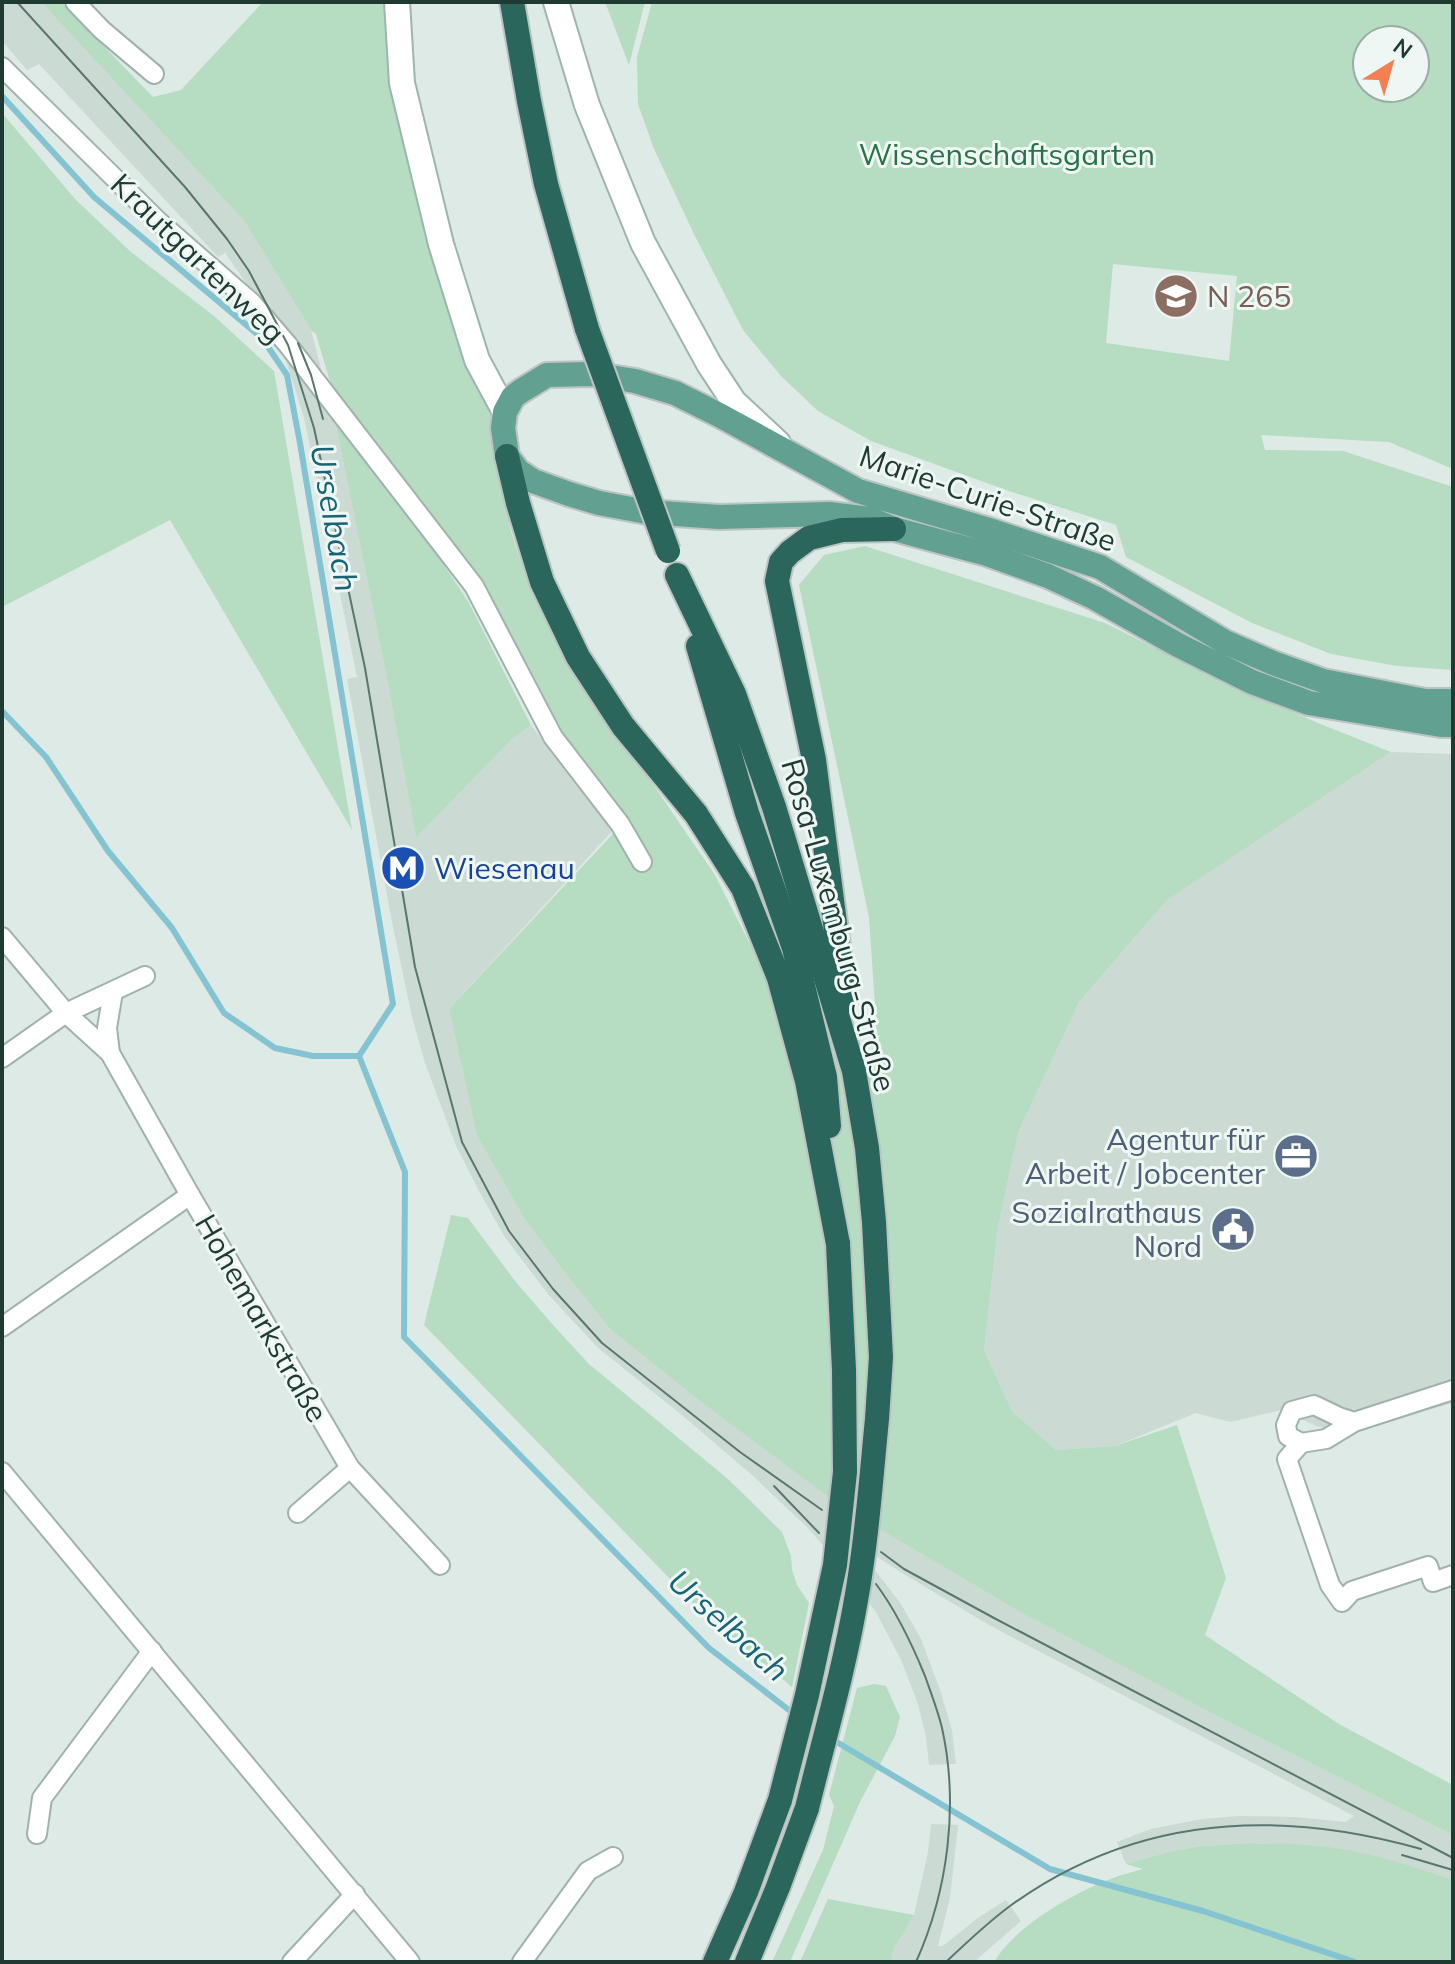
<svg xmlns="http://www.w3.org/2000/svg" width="1455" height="1964" viewBox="0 0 1455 1964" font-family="Mulish,sans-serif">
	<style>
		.built { fill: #ccdad4 }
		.green { fill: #b6dcc1; fill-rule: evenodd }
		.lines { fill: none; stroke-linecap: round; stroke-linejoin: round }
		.stream { stroke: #84c3d1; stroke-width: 6 }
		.street-casing { stroke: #a1b2ac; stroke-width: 22 }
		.secondary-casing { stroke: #9db6ad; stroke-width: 28 }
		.primary-casing { stroke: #bcc4c2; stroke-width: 28 }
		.highway-casing { stroke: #bcc4c2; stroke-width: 28 }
		.street { stroke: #fff; stroke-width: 18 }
		.secondary { stroke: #fff; stroke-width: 24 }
		.primary { stroke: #62a092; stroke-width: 24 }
		.highway { stroke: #2b665c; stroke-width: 24 }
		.tram { stroke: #59766f; stroke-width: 2 }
		.highway-bridge-casing { stroke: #bcc4c2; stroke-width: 28; stroke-linecap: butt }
		.highway-bridge { stroke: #2b665c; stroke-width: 24 }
		.labels { text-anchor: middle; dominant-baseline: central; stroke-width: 6; stroke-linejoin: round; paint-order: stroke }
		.park-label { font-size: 30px; fill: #297147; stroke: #eef7f3 }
		.street-label { font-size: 30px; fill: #1f3a33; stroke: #eef7f3 }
		.education-label { font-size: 30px; fill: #785e54; stroke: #eef7f3; text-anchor: start }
		.transit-label { font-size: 30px; fill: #164399; stroke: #eef7f3; text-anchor: start }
		.service-label { font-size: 30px; fill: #4e5e75; stroke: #eef7f3; text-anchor: end }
		.water-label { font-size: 32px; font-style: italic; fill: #196376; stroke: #eef7f3 }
	</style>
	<rect width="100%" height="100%" fill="#deeae5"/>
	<!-- built -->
	<g class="built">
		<polygon points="2,2 41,2 245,222 311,330 335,421 386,673 416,836 513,738 531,725 575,784 615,828 449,1009 477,1136 524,1218 568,1277 611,1330 696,1398 886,1533 1022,1613 1219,1717 1453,1835 1453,1880 1366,1855 1308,1845 1250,1843 1202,1846 1172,1851 1126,1864 1117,1842 1151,1829 1202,1819 1239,1816 1296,1817 1346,1822 1354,1816 989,1625 902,1573 853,1541 901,1604 921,1639 940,1690 952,1730 956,1764 929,1765 926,1737 918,1704 902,1662 876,1612 843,1569 808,1528 752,1475 683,1416 597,1347 548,1294 504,1236 479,1191 456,1146 425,1063 412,1017 392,922 347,679 357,677 304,418 282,348 258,300 225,253 218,257 39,64 27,70 2,41"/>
		<polygon points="1391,752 1453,754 1453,1403 1346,1433 1316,1426 1282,1410 1230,1422 1196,1413 1115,1446 1056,1450 1012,1411 984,1350 998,1227 1018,1133 1079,1002 1166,901"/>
		<polygon points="931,1824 958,1825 950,1898 938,1946 943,1946 979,1917 1006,1900 1021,1921 974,1962 891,1962 893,1950 914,1915 928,1852"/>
	</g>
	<!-- green -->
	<g class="green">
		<polygon points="41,2 61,2 153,97 181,90 263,2 387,2 496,416 510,528 530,589 570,663 715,875 776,995 795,1058 878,1050 869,917 799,585 824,555 865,546 1105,623 1215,678 1318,723 1391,752 1166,901 1079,1002 1018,1133 998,1227 984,1350 1012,1411 1056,1450 1115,1446 1177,1425 1226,1578 1205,1635 1339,1724 1453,1785 1453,1835 1219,1717 1022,1613 886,1533 822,1492 696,1398 611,1330 568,1277 524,1218 477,1136 449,1009 624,822 555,736 502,619 480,582 331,385 316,334 311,330 245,222"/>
		<polygon points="605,2 645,2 629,65"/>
		<path d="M652,2h801v467l-64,-27 -128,-7 4,15 78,1 110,36v183l-56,-4 -66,-12 -79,-31 -126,-66 -10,-32 -107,-34 -138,-50 -53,-30 -37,-35 -38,-46 -48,-94 -41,-87 -16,-45 -1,-47zM1415,40v48h-48v-48zM1113,264l124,12 -8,85 -123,-18z"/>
		<polygon points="2,113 76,200 131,252 214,316 274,371 352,830 170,520 2,607"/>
		<polygon points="335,421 413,518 469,603 531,725 513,738 416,837 386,673"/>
		<polygon points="451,1215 468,1218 515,1281 553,1325 589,1364 728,1479 782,1532 791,1556 792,1570 797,1585 809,1603 792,1687 703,1613 424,1325"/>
		<polygon points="874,1684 886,1686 900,1717 895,1736 860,1802 790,1962 772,1962 823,1850 834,1806 829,1795 857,1688"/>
		<path d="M1250,1843c19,1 38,0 57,2 49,3 100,19 146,35v82h-459c22,-37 80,-69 119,-84 10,-4 21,-6 30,-9l-17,-5 46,-13 30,-5z"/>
		<polygon points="828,1899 914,1915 893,1950 891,1962 800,1962"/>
	</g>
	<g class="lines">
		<!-- stream -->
		<g class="stream">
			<polyline points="2,96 94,197 262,338 287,375 300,443 393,1004 359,1056"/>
			<polyline points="2,711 46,757 108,851 172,928 224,1013 275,1048 313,1056 359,1056 405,1172 404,1337 709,1648 794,1714"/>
			<polyline points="830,1738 1050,1869 1203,1911 1355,1962"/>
		</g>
		<!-- street casing -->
		<g class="street-casing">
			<g id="street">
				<polyline points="75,2 102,30 154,74"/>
				<polyline points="2,67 158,221 252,303 288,345 474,586 553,737 620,824 642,862"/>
				<polyline points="2,937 66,1013 110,1053 190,1195 350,1468 440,1565"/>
				<polyline points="110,1053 107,1028 113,992"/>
				<polyline points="2,1058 66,1013 145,976"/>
				<polyline points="2,1327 190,1195"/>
				<polyline points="1354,1422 1339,1417 1314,1405 1292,1411 1286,1425 1288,1436 1301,1443 1326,1439 1354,1422 1453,1390"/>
				<polyline points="1301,1443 1287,1459 1330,1585 1342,1602 1352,1591 1428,1566 1433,1582 1453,1575"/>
				<polyline points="2,1472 410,1962"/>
				<polyline points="298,1513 350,1468"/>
				<polyline points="37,1834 42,1798 152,1651"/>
				<polyline points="292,1962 355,1894"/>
				<polyline points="522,1962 588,1871 613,1857"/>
			</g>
		</g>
		<!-- secondary casing -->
		<g class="secondary-casing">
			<g id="secondary">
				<polyline points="397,2 402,83 441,244 477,360 505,412"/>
				<polyline points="556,2 587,105 643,243 709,364 734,402 778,443"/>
			</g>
		</g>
		<!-- primary casing -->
		<g class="primary-casing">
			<polyline id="primary" points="1453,701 1425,701 1323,681 1273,663 1225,642 1100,567 989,530 858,491 721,416 675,393 635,381 592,374 547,375 521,391 513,397 505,412 503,428 507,456 518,471 533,481 569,494 599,503 647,512 719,517 829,514 870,519 894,529 987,554 1048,576 1095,598 1178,645 1252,682 1309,703 1441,725 1453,725"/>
		</g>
		<!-- highway casing -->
		<g class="highway-casing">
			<g id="highway">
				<polyline points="512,2 529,101 546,184 587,329"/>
				<polyline points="507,456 518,503 542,582 578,657 623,726 696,814 743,888 779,978 807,1081 838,1244"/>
				<polyline points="677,575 734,694 774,807 854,1071 867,1148 874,1222 881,1357 877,1419"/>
				<polyline points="698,646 747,813 794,948 825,1077 829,1126"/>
				<polyline points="845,1001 814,760 777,581 781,562 790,552 809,538 842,530 894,529"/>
				<polyline points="715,1962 746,1892 780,1800"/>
				<polyline points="747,1962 778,1887 807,1808"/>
			</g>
		</g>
		<!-- street -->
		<use href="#street" class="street"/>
		<!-- secondary -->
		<use href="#secondary" class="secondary"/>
		<!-- primary -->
		<use href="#primary" class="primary"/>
		<!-- highway -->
		<use href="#highway" class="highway"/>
		<!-- tram -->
		<g class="tram">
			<polyline points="17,2 185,187 227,239 249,271 288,345 314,428 365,668 415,967 462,1142 509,1231 553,1289 602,1343 740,1452 822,1510"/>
			<polyline points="298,343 311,375 323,419"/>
			<polyline points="774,1486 819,1533"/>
			<polyline points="881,1552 904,1569 994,1618 1453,1858"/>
			<path d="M876,1584c21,28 36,60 49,92 6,17 13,35 17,52 17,77 6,163 -26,234"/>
			<polyline points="1402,1855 1453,1870"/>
			<path d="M946,1962c21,-20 41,-39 64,-56 125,-91 266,-98 411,-57"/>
		</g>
		<!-- highway-bridge casing -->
		<g class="highway-bridge-casing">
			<g id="highway-bridge">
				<polyline points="587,329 668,551"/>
				<polyline points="780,1800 807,1695 835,1565 845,1472 844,1370 838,1244"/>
				<path d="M807,1808c17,-69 37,-138 49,-208 11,-60 15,-121 21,-181"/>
			</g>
		</g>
		<!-- highway-bridge -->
		<use href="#highway-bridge" class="highway-bridge"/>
	</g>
	<!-- icons -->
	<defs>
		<g id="university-disc" transform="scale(2.3)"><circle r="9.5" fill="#8d6e63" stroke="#eef7f3"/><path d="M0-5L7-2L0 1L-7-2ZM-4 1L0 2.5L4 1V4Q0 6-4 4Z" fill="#fff"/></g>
		<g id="metro-disc" transform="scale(2.3)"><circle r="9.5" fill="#1a4fb4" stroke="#eef7f3"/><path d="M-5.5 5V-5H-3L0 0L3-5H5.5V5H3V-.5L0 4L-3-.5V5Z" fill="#fff"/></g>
		<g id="office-disc" transform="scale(2.3)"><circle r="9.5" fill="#5c6f8a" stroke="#eef7f3"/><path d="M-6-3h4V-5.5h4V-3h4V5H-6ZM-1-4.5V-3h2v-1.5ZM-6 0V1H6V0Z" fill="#fff"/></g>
		<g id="civic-disc" transform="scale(2.3)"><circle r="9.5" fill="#5c6f8a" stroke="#eef7f3"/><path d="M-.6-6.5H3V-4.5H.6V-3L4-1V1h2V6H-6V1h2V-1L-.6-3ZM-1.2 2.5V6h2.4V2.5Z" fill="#fff"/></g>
	</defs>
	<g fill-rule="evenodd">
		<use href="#university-disc" x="1176" y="296"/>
		<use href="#metro-disc" x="403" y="868"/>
		<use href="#office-disc" x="1296" y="1156"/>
		<use href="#civic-disc" x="1233" y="1229"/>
	</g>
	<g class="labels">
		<!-- park labels -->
		<g class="park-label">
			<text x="1007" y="154">Wissenschaftsgarten</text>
		</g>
		<!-- street labels -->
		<g class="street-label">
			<text transform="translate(198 258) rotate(44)">Krautgartenweg</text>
			<text transform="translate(988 498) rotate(19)">Marie-Curie-Straße</text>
			<text transform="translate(839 925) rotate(74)">Rosa-Luxemburg-Straße</text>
			<text transform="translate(262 1318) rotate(60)">Hohemarkstraße</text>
		</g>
		<!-- education labels -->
		<g class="education-label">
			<text x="1207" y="296">N 265</text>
		</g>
		<!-- transit labels -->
		<g class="transit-label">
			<text x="434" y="868">Wiesenau</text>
		</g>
		<!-- service labels -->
		<g class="service-label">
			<text x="1265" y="1139">Agentur für<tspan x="1265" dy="34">Arbeit / Jobcenter</tspan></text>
			<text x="1202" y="1212">Sozialrathaus<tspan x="1202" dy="34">Nord</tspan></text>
		</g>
		<!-- water labels -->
		<g class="water-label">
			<text transform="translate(335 518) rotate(80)">Urselbach</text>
			<text transform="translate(729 1625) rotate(42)">Urselbach</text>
		</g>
	</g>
	<!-- border -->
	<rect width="1455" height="1964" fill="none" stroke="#1f3a33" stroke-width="8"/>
	<!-- north arrow -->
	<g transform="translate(1391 64) rotate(37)"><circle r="38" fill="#eef7f3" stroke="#9baba6" stroke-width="2"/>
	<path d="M0-6L14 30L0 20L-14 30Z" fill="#f47f52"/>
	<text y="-12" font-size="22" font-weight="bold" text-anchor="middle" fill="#1f3a33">N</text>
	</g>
</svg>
